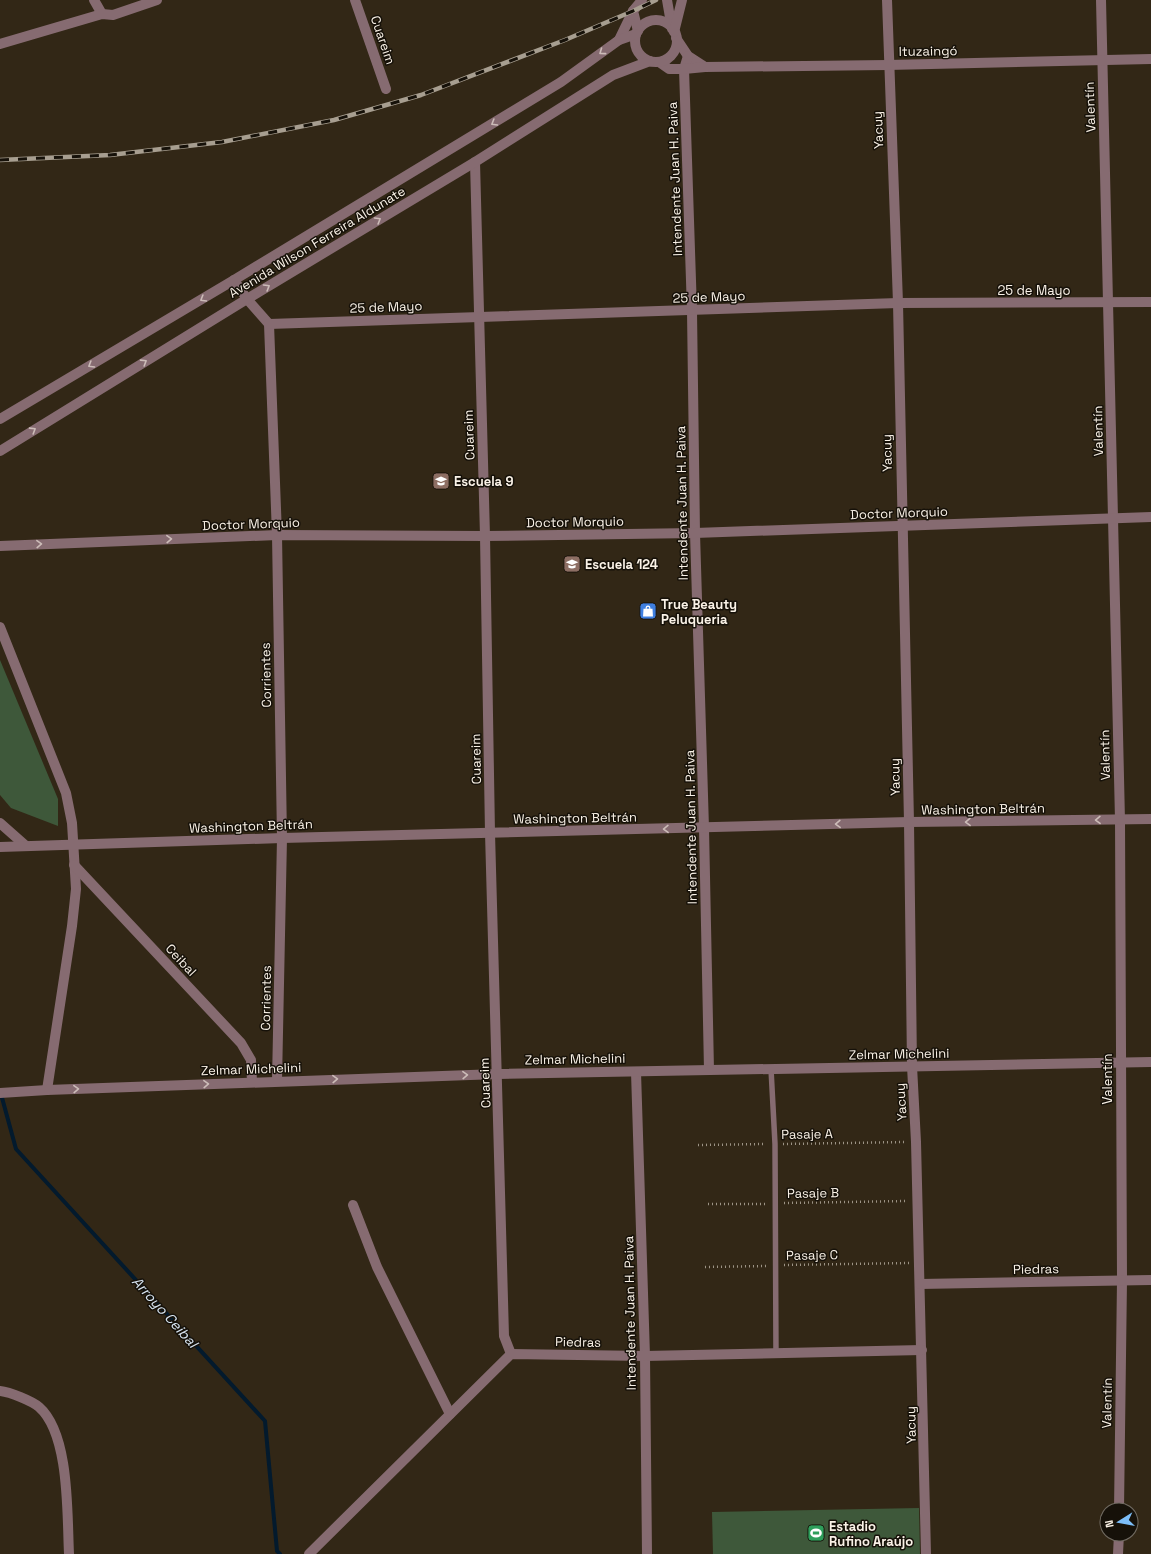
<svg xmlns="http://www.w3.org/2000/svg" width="1151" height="1554" viewBox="0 0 1151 1554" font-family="'Space Grotesk',sans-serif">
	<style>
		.green { fill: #3e583a }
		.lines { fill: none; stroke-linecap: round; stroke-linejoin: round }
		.stream { stroke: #031a2d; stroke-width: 4 }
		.path { stroke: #9d9486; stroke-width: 2.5; stroke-dasharray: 1 3; stroke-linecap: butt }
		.service { stroke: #866b71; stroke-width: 5.5 }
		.minor { stroke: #866b71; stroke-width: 10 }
		.tertiary { stroke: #866b71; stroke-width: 10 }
		.rail-casing { stroke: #a79e90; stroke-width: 4.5 }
		.rail { stroke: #161109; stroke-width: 3; stroke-dasharray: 9; stroke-linecap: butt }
		.oneway { stroke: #ccbcb8 }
		.labels { text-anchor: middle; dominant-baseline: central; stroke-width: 3; stroke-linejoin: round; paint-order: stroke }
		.street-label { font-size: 13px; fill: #faf2e7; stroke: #161109 }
		.poi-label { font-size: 13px; font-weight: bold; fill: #faf2e7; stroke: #161109; text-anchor: start }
		.water-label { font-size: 14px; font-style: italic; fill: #d8e5f1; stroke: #161109 }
	</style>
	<rect width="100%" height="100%" fill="#322716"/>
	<!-- green -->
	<g class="green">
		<polygon points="0,660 58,799 58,826 11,808 0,795"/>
		<polygon points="919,1508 920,1554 713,1554 712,1512"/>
	</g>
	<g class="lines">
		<!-- stream -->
		<polyline class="stream" points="1,1094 16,1149 265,1421 277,1551 280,1554"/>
		<!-- path -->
		<g class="path">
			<polyline points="783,1144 906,1142"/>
			<polyline points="698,1145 766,1144"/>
			<polyline points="784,1203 907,1201"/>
			<polyline points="708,1204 767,1204"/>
			<polyline points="784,1265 909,1263"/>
			<polyline points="705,1267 767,1266"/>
		</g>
		<!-- service -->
		<polyline class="service" points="771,1069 775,1144 776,1354"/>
		<!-- minor -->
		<g class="minor">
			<polyline points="94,0 102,14"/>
			<polyline points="355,0 386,89"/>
			<polyline points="667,0 672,29"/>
			<polyline points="887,0 898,303 909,822 912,1066 916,1142 926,1554"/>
			<polyline points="1101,0 1120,820 1122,1280 1119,1510"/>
			<polyline points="676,38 688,56 705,67"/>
			<polyline points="0,44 102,14 113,15 157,0"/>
			<polyline points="688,56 684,69 692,311 695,533 704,828 709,1070"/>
			<polyline points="659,62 669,69 684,69 705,67 888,65 1151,59"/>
			<polyline points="475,162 485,536 490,833 504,1336 511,1354"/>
			<polyline points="234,280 247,299 269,324 277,535 282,838 277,1081"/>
			<polyline points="269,324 898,303 1151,302"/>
			<polyline points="0,546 277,535 485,536 695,533 1151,517"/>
			<polyline points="0,627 66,793 72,823 76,889 72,926 47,1090"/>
			<polyline points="0,823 26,846"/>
			<polyline points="0,847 282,838 909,822 1151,819"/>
			<polyline points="74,865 241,1043 251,1060 252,1082"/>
			<polyline points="636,1072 645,1356 647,1554"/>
			<polyline points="0,1093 47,1090 498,1074 1151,1062"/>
			<polyline points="353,1205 377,1267 450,1414"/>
			<polyline points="920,1284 1151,1280"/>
			<path d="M0,1391c10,1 32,10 39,16 31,27 28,108 30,147"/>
			<polyline points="309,1554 511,1354 645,1356 922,1350"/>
			<polyline points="1118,1554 1119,1534"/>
		</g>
		<!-- tertiary -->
		<g class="tertiary">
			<circle cx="656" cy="41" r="21"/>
			<polyline points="638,31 633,11 642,0"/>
			<polyline points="674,32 682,0"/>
			<polyline points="619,40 633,11"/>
			<polyline points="0,419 234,280 561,82 619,40 636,34"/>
			<polyline points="0,451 247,299 475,162 613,75 650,61"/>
		</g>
		<!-- rail casing -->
		<g class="rail-casing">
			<polyline id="rail" points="0,160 110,155 222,142 334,120 421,95 565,40 633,11 656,0"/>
		</g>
		<!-- rail -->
		<use href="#rail" class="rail"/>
	</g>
	<!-- one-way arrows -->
	<defs><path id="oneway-chevron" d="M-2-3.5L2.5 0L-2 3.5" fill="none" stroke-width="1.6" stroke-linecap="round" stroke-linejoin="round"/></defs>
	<g class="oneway">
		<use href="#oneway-chevron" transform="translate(602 52) rotate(144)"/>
		<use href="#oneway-chevron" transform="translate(494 123) rotate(149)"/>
		<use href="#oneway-chevron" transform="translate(378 220) rotate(-31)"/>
		<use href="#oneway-chevron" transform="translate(267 287) rotate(-31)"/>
		<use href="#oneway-chevron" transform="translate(203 299) rotate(149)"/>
		<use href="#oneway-chevron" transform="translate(144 362) rotate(-32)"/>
		<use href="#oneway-chevron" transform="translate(91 365) rotate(149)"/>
		<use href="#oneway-chevron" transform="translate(33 430) rotate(-32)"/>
		<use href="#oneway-chevron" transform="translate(169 539) rotate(-2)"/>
		<use href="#oneway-chevron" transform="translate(39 544) rotate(-2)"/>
		<use href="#oneway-chevron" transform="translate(1098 820) rotate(179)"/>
		<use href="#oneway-chevron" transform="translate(968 822) rotate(179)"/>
		<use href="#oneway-chevron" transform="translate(838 824) rotate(178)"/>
		<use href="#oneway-chevron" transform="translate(666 829) rotate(179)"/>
		<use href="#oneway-chevron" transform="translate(465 1075) rotate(-2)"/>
		<use href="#oneway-chevron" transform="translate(335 1079) rotate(-2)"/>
		<use href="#oneway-chevron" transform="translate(206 1084) rotate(-2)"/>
		<use href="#oneway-chevron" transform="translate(76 1089) rotate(-2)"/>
	</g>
	<!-- icons -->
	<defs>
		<g id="school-square" transform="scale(0.9)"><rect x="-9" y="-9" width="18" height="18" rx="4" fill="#8d6e63" stroke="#161109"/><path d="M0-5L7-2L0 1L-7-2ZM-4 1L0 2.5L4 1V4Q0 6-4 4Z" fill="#fff"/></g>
		<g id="shop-square" transform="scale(0.9)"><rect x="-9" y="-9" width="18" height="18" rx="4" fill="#3f7fe0" stroke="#161109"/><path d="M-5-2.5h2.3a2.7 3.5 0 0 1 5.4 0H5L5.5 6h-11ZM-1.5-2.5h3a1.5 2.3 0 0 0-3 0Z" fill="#fff"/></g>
		<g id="stadium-square" transform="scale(0.9)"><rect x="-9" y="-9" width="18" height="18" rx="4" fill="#2e9e5b" stroke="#161109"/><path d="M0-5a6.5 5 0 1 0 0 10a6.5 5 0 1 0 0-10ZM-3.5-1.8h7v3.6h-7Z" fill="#fff"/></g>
	</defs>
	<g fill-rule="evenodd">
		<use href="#school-square" x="441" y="481"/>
		<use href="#school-square" x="572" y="564"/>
		<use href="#shop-square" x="648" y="611"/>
		<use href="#stadium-square" x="816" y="1533"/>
	</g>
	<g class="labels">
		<!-- street labels -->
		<g class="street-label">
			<text transform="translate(383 40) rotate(71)">Cuareim</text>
			<text transform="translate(928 51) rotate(-1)">Ituzaingó</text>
			<text transform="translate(1090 107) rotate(-92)">Valentín</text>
			<text transform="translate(878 130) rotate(-92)">Yacuy</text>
			<text transform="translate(675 179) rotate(-92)">Intendente Juan H. Paiva</text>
			<text transform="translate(317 242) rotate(-31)">Avenida Wilson Ferreira Aldunate</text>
			<text x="1034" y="290">25 de Mayo</text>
			<text transform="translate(709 297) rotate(-2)">25 de Mayo</text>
			<text transform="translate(386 307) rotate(-2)">25 de Mayo</text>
			<text transform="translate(1098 431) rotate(-91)">Valentín</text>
			<text transform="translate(469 435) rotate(-92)">Cuareim</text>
			<text transform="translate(887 453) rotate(-91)">Yacuy</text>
			<text transform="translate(682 503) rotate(-91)">Intendente Juan H. Paiva</text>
			<text transform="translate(899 513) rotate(-2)">Doctor Morquio</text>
			<text transform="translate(575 522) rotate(-1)">Doctor Morquio</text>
			<text transform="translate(251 524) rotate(-2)">Doctor Morquio</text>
			<text transform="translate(266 675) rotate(-91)">Corrientes</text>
			<text transform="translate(1105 755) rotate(-91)">Valentín</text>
			<text transform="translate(476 759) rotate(-91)">Cuareim</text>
			<text transform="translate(895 777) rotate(-91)">Yacuy</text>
			<text transform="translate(983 809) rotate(-1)">Washington Beltrán</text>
			<text transform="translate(575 818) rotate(-1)">Washington Beltrán</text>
			<text transform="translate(251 826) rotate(-2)">Washington Beltrán</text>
			<text transform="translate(691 827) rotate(-91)">Intendente Juan H. Paiva</text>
			<text transform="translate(181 960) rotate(47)">Ceibal</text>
			<text transform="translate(266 998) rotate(-89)">Corrientes</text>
			<text transform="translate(899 1054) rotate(-1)">Zelmar Michelini</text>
			<text transform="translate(575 1059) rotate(-1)">Zelmar Michelini</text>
			<text transform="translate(251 1069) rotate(-2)">Zelmar Michelini</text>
			<text transform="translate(1107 1079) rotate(-90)">Valentín</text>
			<text transform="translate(485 1083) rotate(-92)">Cuareim</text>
			<text transform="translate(901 1102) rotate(-93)">Yacuy</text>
			<text transform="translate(807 1134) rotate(-1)">Pasaje A</text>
			<text transform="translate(813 1193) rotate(-1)">Pasaje B</text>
			<text transform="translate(812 1255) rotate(-1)">Pasaje C</text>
			<text transform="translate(1036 1269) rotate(-1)">Piedras</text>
			<text transform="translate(630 1313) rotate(-91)">Intendente Juan H. Paiva</text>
			<text transform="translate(578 1342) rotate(1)">Piedras</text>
			<text transform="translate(1107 1403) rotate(-89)">Valentín</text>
			<text transform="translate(911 1425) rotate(-91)">Yacuy</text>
		</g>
		<!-- poi labels -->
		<g class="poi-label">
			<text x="454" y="481">Escuela 9</text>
			<text x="585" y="564">Escuela 124</text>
			<text x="661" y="604">True Beauty<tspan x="661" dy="15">Peluqueria</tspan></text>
			<text x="829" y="1526">Estadio<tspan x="829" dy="15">Rufino Araújo</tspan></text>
		</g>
		<!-- water labels -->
		<g class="water-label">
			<text transform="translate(165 1312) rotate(48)">Arroyo Ceibal</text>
		</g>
	</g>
	<!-- north arrow -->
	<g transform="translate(1119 1522) rotate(259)"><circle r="19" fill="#161109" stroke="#716b62"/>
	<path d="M0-3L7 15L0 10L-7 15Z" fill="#7cbef9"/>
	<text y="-6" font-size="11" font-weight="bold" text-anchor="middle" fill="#faf2e7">N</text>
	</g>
</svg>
